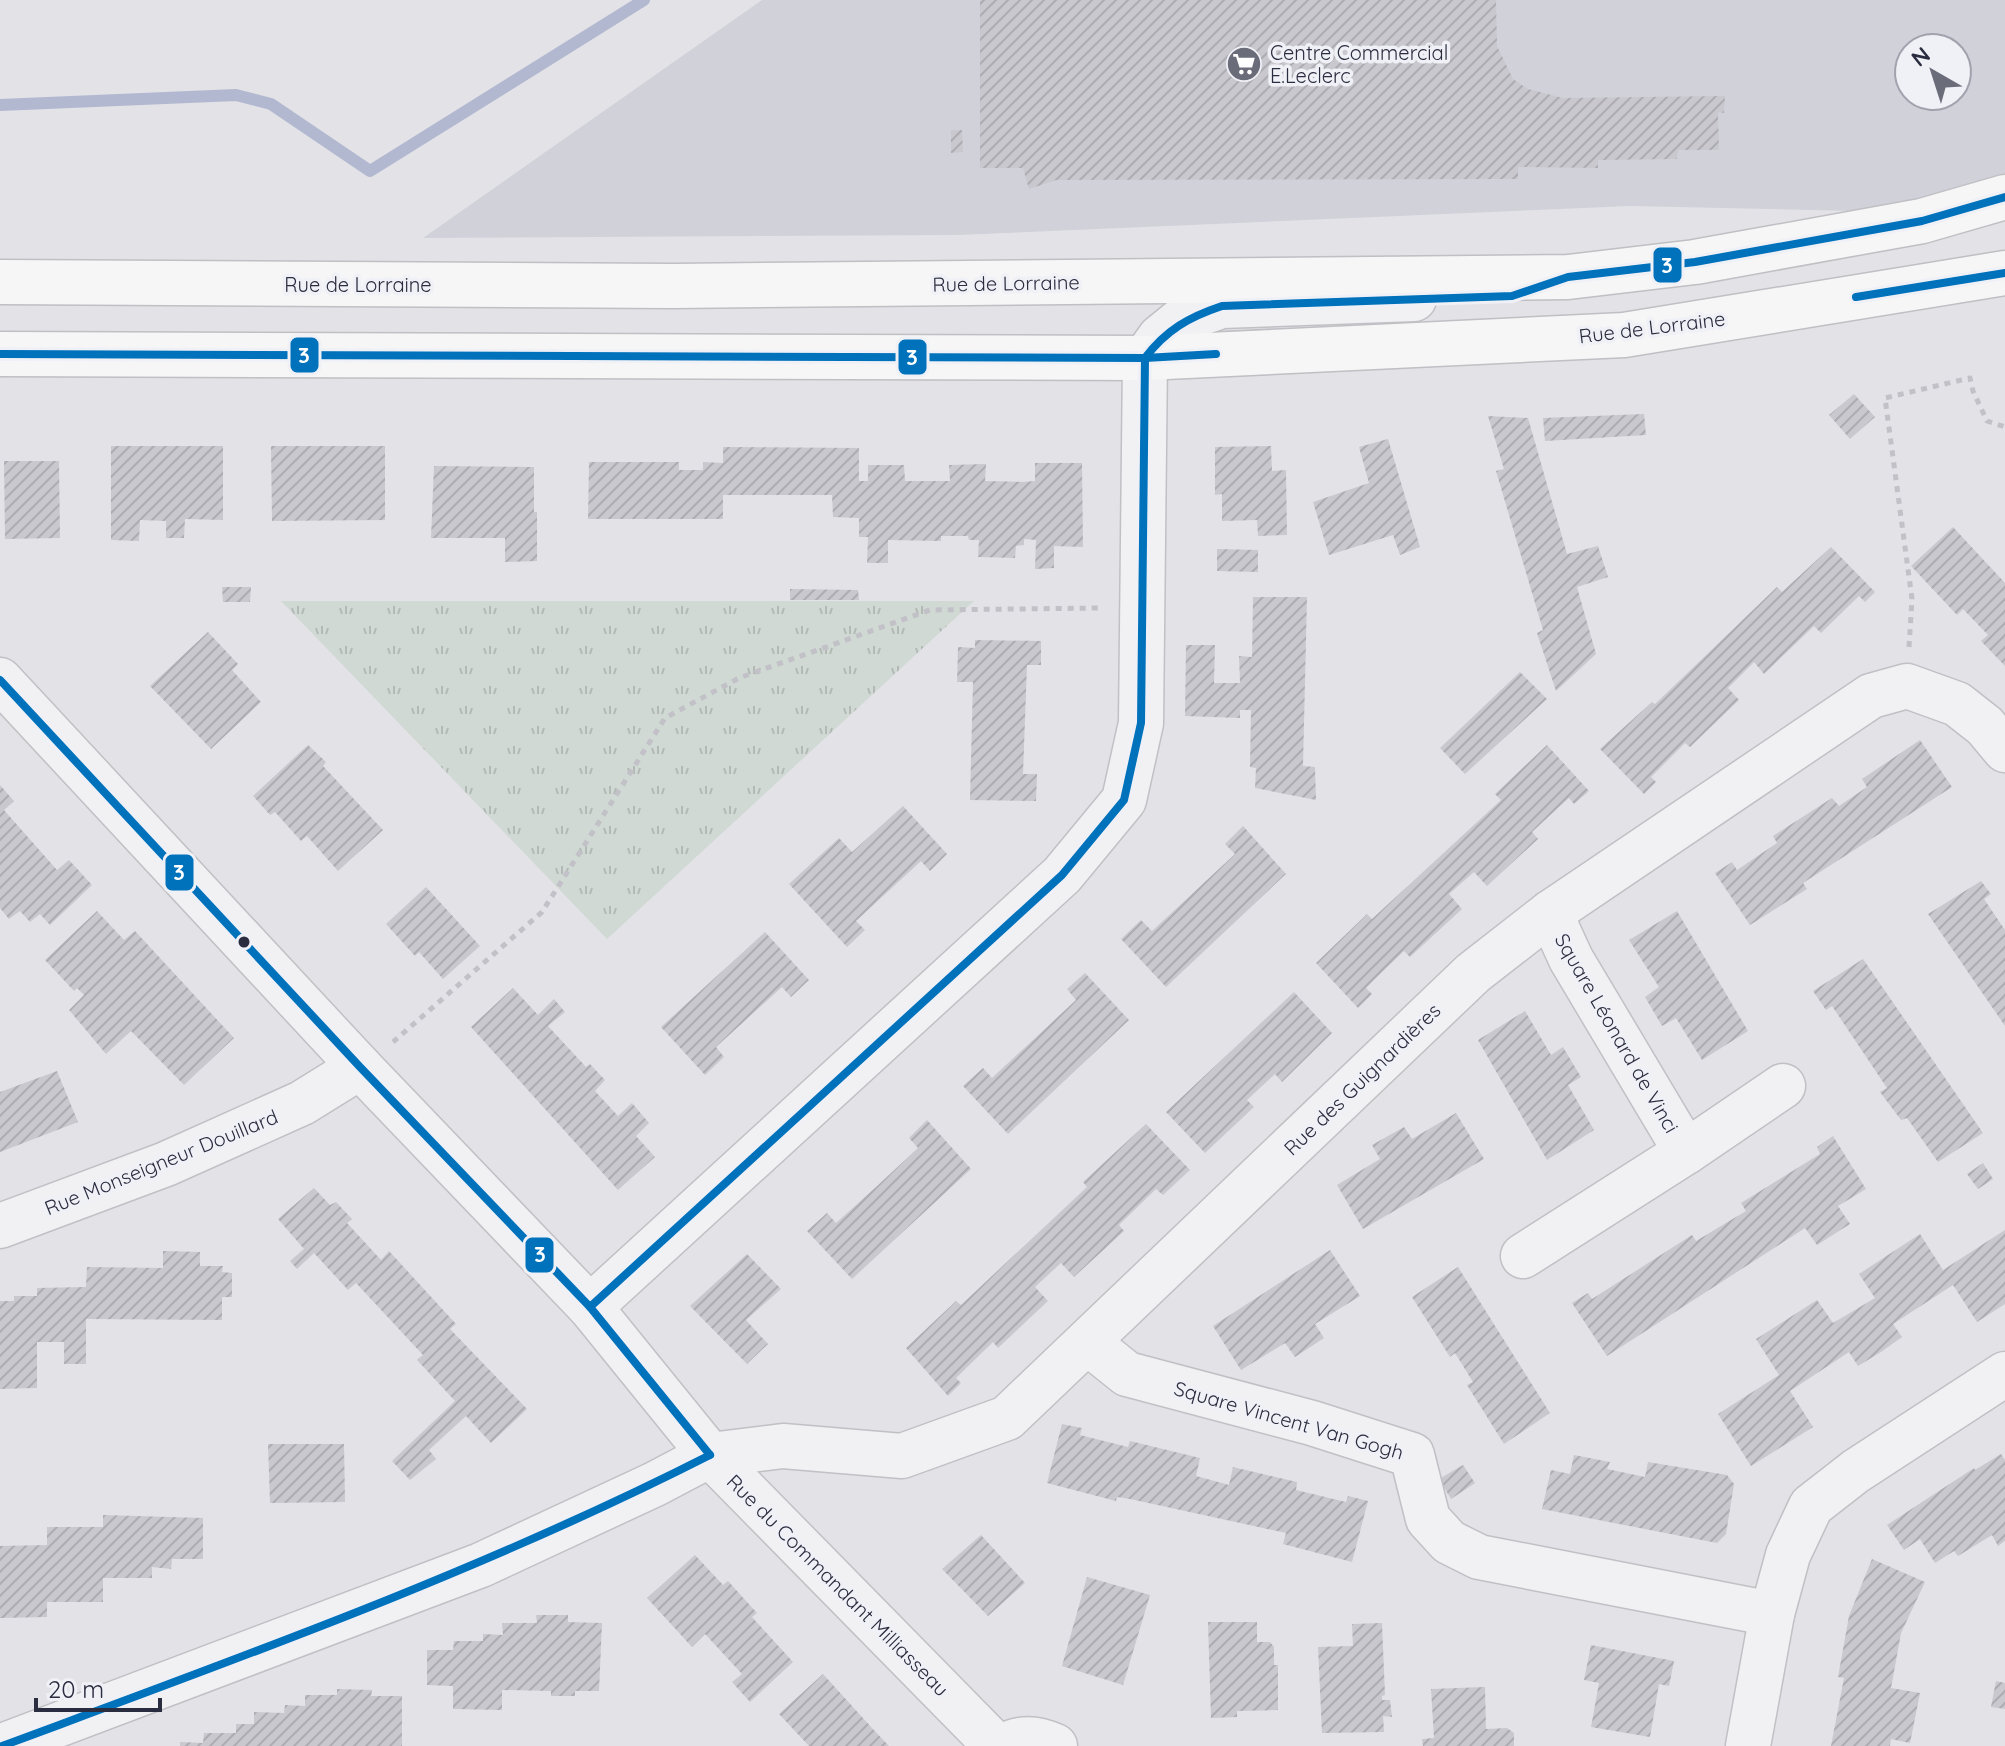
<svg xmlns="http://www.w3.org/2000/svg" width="2005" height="1746" viewBox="0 0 2005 1746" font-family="Quicksand,sans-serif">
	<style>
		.built { fill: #d1d1da; fill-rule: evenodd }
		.park { fill: url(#park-tufts) }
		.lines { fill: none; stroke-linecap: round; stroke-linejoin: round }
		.stream { stroke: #b2b8d0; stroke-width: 12 }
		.building { fill: url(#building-hatch) }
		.minor-casing { stroke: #c0c0c5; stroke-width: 47 }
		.primary-casing { stroke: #bfbfc4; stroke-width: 47 }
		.path { stroke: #c1c1c7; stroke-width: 5; stroke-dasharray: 6 6; stroke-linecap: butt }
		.minor { stroke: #f1f1f4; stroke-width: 44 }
		.primary { stroke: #f6f6f6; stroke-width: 44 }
		.bus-1-casing { stroke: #f0f1f6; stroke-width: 14 }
		.bus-1 { stroke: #0071bb; stroke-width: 8 }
		.bus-dot { fill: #2a2c3f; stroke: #f0f1f6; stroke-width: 3 }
		.labels { text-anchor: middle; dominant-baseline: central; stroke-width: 7; stroke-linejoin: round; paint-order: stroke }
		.poi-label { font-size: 20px; fill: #2a2c3f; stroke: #f0f1f6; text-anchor: start }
		.street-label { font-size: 20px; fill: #2a2c3f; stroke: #f0f1f6 }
		.line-badge { stroke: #f0f1f6; stroke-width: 3 }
		.badge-label { font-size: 22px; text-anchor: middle; font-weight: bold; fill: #fff }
	</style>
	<defs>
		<pattern id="park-tufts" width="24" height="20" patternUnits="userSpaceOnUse" patternTransform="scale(2)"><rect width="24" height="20" fill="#d0d9d3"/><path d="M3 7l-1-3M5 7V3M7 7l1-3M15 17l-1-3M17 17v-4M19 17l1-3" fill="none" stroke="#b3bab6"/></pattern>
		<pattern id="building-hatch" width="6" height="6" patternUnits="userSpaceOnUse" patternTransform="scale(2)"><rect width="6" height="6" fill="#c8c8ce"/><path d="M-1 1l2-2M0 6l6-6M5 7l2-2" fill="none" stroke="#acacb2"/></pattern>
	</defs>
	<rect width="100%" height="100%" fill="#e2e2e7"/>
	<!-- built -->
	<path class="built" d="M762,0h1243v211l-62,2 -313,-7 -672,29 -535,3zM1909,48h48v48h-48z"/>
	<!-- park -->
	<polygon class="park" points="281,601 974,601 607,939"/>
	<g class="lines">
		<!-- stream -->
		<polyline class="stream" points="0,105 236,95 271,104 370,171 644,0"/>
	</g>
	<!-- building -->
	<g class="building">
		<polygon points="980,0 1496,0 1497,46 1513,79 1528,89 1563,98 1725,96 1724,113 1718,112 1719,150 1678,150 1677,159 1598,160 1598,168 1518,167 1518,179 1056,180 1029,189 1023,168 980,168"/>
		<polygon points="951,130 962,130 963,152 951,153"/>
		<polygon points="1854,394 1875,417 1850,439 1829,415"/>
		<polygon points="1644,414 1646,435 1545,441 1543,418"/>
		<polygon points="1488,416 1528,418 1567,554 1598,546 1608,577 1577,587 1596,654 1556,691 1537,633 1543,630 1496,471 1504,469"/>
		<polygon points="1388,439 1420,547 1400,555 1393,535 1329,555 1313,502 1369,483 1359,447"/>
		<polygon points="111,446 223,446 223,520 185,519 184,538 166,538 166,521 140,520 139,541 111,540"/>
		<polygon points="271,446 385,446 385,520 272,521"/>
		<polygon points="1271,446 1272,471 1286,470 1287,535 1258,536 1257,520 1222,521 1222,494 1215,495 1215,447"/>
		<polygon points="723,447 859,448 859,481 868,481 868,465 904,465 905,481 950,481 949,465 986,464 985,481 1024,482 1035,481 1035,463 1082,463 1083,547 1054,546 1054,568 1035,569 1036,540 1024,539 1024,545 1016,546 1015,558 978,557 979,540 969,540 968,536 941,536 941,541 888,540 888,563 867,563 868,537 859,537 859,518 833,517 832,495 723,495 723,519 588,519 589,462 679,462 679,470 703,470 703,462 723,463"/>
		<polygon points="4,461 59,461 60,538 5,539"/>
		<polygon points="434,466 534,467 534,512 537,512 537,561 505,562 505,538 431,538"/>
		<polygon points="1953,527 2005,583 2005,666 1981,641 1988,635 1963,609 1957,615 1911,566"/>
		<polygon points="1831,547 1875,592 1865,602 1859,596 1821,633 1814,626 1764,674 1754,662 1728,688 1739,700 1690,747 1685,743 1651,777 1656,782 1644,794 1600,749 1652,702 1655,704 1777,587 1782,592"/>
		<polygon points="1217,549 1258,550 1258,572 1217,571"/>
		<polygon points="222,587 251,587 250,602 223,602"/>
		<polygon points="790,589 858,590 859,600 790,600"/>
		<polygon points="1253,597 1307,597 1303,766 1315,767 1316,800 1255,788 1256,768 1250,767 1251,710 1240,710 1240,718 1185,716 1186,645 1215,645 1214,683 1240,683 1239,656 1252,657"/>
		<polygon points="208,632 238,664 232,670 261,702 211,749 150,686"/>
		<polygon points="975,640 1041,641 1041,665 1027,665 1023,774 1037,774 1036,801 970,800 973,682 957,682 958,647 975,648"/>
		<polygon points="1520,672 1547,699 1465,774 1440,748"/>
		<polygon points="1920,740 1952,787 1803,883 1807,889 1750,925 1715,873 1732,862 1737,870 1777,843 1773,836 1832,798 1839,806 1867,787 1862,779"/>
		<polygon points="308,745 326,762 323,766 383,830 338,871 307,836 301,841 275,812 270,815 253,796"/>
		<polygon points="1547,745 1589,791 1574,804 1569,798 1559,807 1532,832 1538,839 1487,886 1474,872 1449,894 1462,909 1410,957 1404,951 1377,977 1366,988 1372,994 1358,1008 1316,963 1367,914 1372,919 1501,800 1495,794"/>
		<polygon points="0,785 14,801 4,810 57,870 69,860 92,885 50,925 40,914 30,922 20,911 9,919 0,908"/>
		<polygon points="903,806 947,854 930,871 921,861 856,921 865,930 847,947 789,884 839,838 852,852"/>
		<polygon points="1243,826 1286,874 1166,987 1121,939 1141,920 1152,931 1235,854 1225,844"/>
		<polygon points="1981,881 1991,894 1984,899 2005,930 2005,1026 1928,914"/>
		<polygon points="426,887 480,946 443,979 419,952 415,956 386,924"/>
		<polygon points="97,911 124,940 135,931 234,1038 184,1085 131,1031 106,1054 69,1010 84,995 77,988 74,991 45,960"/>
		<polygon points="1677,911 1748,1031 1702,1060 1676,1018 1662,1026 1645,997 1659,987 1629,940"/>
		<polygon points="765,932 809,980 791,997 782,987 716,1047 724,1057 705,1075 661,1027"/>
		<polygon points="1863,959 1983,1133 1938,1162 1907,1118 1901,1120 1880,1092 1887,1088 1832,1006 1826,1010 1813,991"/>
		<polygon points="1085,973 1129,1020 1008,1134 963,1086 983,1068 992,1078 1076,1000 1067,989"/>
		<polygon points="513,988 538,1015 554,999 565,1012 548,1026 586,1067 590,1064 605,1080 595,1091 618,1116 632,1103 649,1123 636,1136 655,1157 618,1190 471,1027"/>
		<polygon points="1294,992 1332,1033 1282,1082 1275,1074 1247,1100 1254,1107 1205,1153 1166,1112"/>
		<polygon points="1525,1011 1551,1055 1563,1047 1581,1077 1568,1085 1594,1130 1547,1160 1478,1040"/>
		<polygon points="57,1071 78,1122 0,1152 0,1092"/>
		<polygon points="1456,1113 1484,1159 1363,1229 1337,1185 1380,1159 1372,1145 1404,1127 1412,1139"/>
		<polygon points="927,1120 971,1169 852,1279 807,1231 827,1213 836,1223 876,1187 918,1148 909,1138"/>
		<polygon points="1146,1124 1190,1170 1163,1195 1156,1189 1119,1225 1124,1231 1074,1277 1061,1263 1035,1287 1048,1301 998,1348 993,1342 956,1378 961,1383 948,1396 906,1348 956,1301 961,1305 1087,1187 1083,1182"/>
		<polygon points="1833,1136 1866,1189 1838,1206 1850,1224 1817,1245 1805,1228 1607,1356 1572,1303 1588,1293 1592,1299 1692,1235 1696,1241 1746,1211 1741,1203 1820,1154 1817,1147"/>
		<polygon points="1983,1163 1993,1179 1978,1189 1967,1174"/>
		<polygon points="314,1188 330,1205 336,1202 352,1219 347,1223 381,1260 389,1251 456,1324 450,1329 527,1409 491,1443 466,1416 429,1450 436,1459 410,1480 392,1461 455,1401 417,1360 423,1355 356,1283 348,1290 314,1253 297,1269 290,1261 304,1249 278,1219"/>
		<polygon points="2005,1230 2005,1304 1977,1322 1953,1285 1893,1324 1902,1337 1881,1352 1858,1366 1849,1352 1790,1391 1813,1427 1751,1466 1718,1414 1779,1375 1756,1339 1817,1300 1833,1323 1875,1298 1859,1274 1920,1234 1943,1270"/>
		<polygon points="1330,1250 1360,1296 1315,1324 1324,1338 1295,1357 1285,1343 1241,1370 1213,1326"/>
		<polygon points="163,1251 200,1252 200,1266 223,1266 222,1272 232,1273 232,1297 222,1297 222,1320 86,1319 86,1364 64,1364 64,1342 37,1342 37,1388 0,1389 0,1301 14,1301 14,1296 37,1296 37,1288 86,1287 87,1267 163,1268"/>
		<polygon points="747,1254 781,1289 746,1320 768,1344 747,1364 690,1306"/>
		<polygon points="1458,1267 1550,1413 1504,1444 1467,1385 1473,1382 1455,1353 1450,1357 1412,1297"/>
		<polygon points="1062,1424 1082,1428 1080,1435 1128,1447 1130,1441 1200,1458 1196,1476 1229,1485 1233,1467 1297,1482 1296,1490 1346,1502 1348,1496 1368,1501 1352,1562 1283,1544 1286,1533 1130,1499 1117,1497 1116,1501 1047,1483"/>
		<polygon points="268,1444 344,1444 345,1502 270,1503"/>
		<polygon points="2001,1454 2005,1460 2005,1541 1998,1546 1992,1535 1958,1556 1954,1551 1935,1563 1920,1539 1904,1550 1887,1525 1974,1468 1975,1470"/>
		<polygon points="1574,1455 1610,1462 1607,1469 1645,1477 1648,1462 1727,1475 1734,1484 1726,1534 1717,1543 1542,1509 1551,1470 1570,1474"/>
		<polygon points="1463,1465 1475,1483 1451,1499 1439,1479"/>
		<polygon points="103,1515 203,1518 203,1559 172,1559 171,1569 152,1567 152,1578 103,1578 103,1602 47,1602 47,1617 0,1618 0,1546 47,1545 47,1527 103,1527"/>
		<polygon points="981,1535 1025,1583 988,1616 942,1569"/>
		<polygon points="695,1555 723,1585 728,1581 757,1613 752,1617 793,1662 750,1702 732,1682 742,1674 705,1634 692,1647 647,1598"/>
		<polygon points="1872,1559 1925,1582 1901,1633 1891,1688 1920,1693 1910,1743 1891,1739 1890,1746 1831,1746 1844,1678 1838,1677 1849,1616"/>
		<polygon points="1087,1577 1150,1595 1123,1685 1062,1666"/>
		<polygon points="536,1615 568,1615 568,1622 602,1623 599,1691 575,1691 575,1696 551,1696 551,1691 502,1690 502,1710 453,1709 453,1686 427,1685 427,1650 453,1650 454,1641 483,1641 483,1634 503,1635 502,1623 537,1623"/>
		<polygon points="1208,1622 1257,1622 1257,1642 1270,1642 1274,1647 1274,1665 1278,1665 1278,1710 1237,1711 1237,1717 1211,1718"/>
		<polygon points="1382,1623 1385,1695 1382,1696 1382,1700 1390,1700 1392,1717 1383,1716 1384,1732 1322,1733 1318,1647 1353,1646 1352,1624"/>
		<polygon points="1591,1645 1674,1661 1669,1686 1659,1684 1650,1737 1591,1727 1599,1683 1584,1680"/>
		<polygon points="823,1674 872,1728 889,1746 809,1746 779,1714"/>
		<polygon points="1996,1681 2005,1683 2005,1709 1991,1707"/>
		<polygon points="1485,1687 1486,1729 1507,1728 1514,1733 1514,1746 1423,1746 1422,1739 1434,1738 1431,1689"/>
		<polygon points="337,1689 372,1690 371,1696 402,1696 402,1746 180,1746 180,1742 203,1743 204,1733 236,1733 236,1724 254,1724 254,1712 284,1713 285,1705 305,1706 305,1695 337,1695"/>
	</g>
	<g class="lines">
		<!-- minor casing -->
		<g class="minor-casing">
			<g id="minor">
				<polyline points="0,680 360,1067 590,1307 710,1455 996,1746"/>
				<polyline points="1686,1152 1783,1086"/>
				<polyline points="0,1226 166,1164 302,1103 360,1067"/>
				<polyline points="1523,1256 1686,1152 1571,959 1550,913"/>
				<polyline points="590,1307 1062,875 1124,800 1141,723 1145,358 1160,337 1181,320 1222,306 1414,299"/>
				<polyline points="1087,1342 1127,1374 1312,1423 1412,1455 1428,1519 1449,1542 1479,1557 1772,1614"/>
				<polyline points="2,1746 481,1565 655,1484 710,1455 783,1446 902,1456 1007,1418 1473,973 1550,913 1871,696 1907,686 1957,704 1985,726 2005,750"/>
				<path d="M1004,1746c17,-10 34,-8 51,0"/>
				<polyline points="1748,1746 1772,1614 1788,1555 1811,1506 1856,1471 2005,1374"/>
			</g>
		</g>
		<!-- primary casing -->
		<g class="primary-casing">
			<g id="primary">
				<polyline points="0,282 673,286 1568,277 1695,262 1922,221 2005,197"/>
				<polyline points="0,354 1145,358 1624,335 2005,273"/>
			</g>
		</g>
		<!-- path -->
		<g class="path">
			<polyline points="1909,647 1912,599 1885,398 1970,378 1973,391 1987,421 2005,427"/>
			<polyline points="393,1042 542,912 665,718 739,678 930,610 1101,608"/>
		</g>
		<!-- minor -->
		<use href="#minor" class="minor"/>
		<!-- primary -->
		<use href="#primary" class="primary"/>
		<!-- bus-1 casing -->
		<g class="bus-1-casing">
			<g id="bus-1">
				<polyline points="1856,297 2005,273"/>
				<polyline points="0,354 1145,358 1216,354"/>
				<polyline points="0,680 360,1067 590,1307 710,1455"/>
				<path d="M590,1307l472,-432 62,-75 17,-77 4,-365c21,-28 44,-41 77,-52l290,-10 56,-19 127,-15 227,-41 83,-24"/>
				<path d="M2,1746c240,-89 480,-175 708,-291"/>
			</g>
		</g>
		<!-- bus-1 -->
		<use href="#bus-1" class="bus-1"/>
	</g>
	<!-- icons -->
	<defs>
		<g id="supermarket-disc" transform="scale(1.8)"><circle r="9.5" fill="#6a6c7a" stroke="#f0f1f6"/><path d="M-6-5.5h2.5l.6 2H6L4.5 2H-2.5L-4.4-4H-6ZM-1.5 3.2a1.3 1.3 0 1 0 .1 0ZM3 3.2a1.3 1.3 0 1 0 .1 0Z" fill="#fff"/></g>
	</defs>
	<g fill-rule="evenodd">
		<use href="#supermarket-disc" x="1244" y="64"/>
	</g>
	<!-- markers -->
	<circle class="bus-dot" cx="244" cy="942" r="7"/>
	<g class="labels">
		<!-- poi labels -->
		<g class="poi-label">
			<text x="1270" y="52">Centre Commercial<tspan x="1270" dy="23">E.Leclerc</tspan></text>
		</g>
		<!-- street labels -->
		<g class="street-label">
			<text transform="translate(1006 283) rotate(-1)">Rue de Lorraine</text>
			<text x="358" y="284">Rue de Lorraine</text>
			<text transform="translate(1652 327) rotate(-7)">Rue de Lorraine</text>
			<text transform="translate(1617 1033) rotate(60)">Square Léonard de Vinci</text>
			<text transform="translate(1362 1079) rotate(-44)">Rue des Guignardières</text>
			<text transform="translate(161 1162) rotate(-22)">Rue Monseigneur Douillard</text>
			<text transform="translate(1289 1420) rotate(16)">Square Vincent Van Gogh</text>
			<text transform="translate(838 1585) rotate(45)">Rue du Commandant Milliasseau</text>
		</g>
	</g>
	<g class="line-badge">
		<rect x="1652" y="246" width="31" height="38" rx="8" fill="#0071bb"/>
		<rect x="289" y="336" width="31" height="38" rx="8" fill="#0071bb"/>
		<rect x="897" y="338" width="31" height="38" rx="8" fill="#0071bb"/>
		<rect x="164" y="853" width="31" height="39" rx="8" fill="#0071bb"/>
		<rect x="524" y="1236" width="31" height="38" rx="8" fill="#0071bb"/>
	</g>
	<g class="badge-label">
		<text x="1667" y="273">3</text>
		<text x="304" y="363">3</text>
		<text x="912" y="365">3</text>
		<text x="179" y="880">3</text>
		<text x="540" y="1262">3</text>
	</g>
	<!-- north arrow -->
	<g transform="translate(1933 72) rotate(321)"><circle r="38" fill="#f0f1f6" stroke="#a1a2ad" stroke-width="2"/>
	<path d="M0-6L14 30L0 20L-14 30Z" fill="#6a6c7a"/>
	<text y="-12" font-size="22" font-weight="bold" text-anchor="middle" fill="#2a2c3f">N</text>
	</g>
	<!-- scale -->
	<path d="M36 1698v12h124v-12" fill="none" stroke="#2a2c3f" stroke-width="4"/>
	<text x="48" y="1698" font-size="24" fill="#2a2c3f" stroke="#f0f1f6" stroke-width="6" paint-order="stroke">20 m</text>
</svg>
